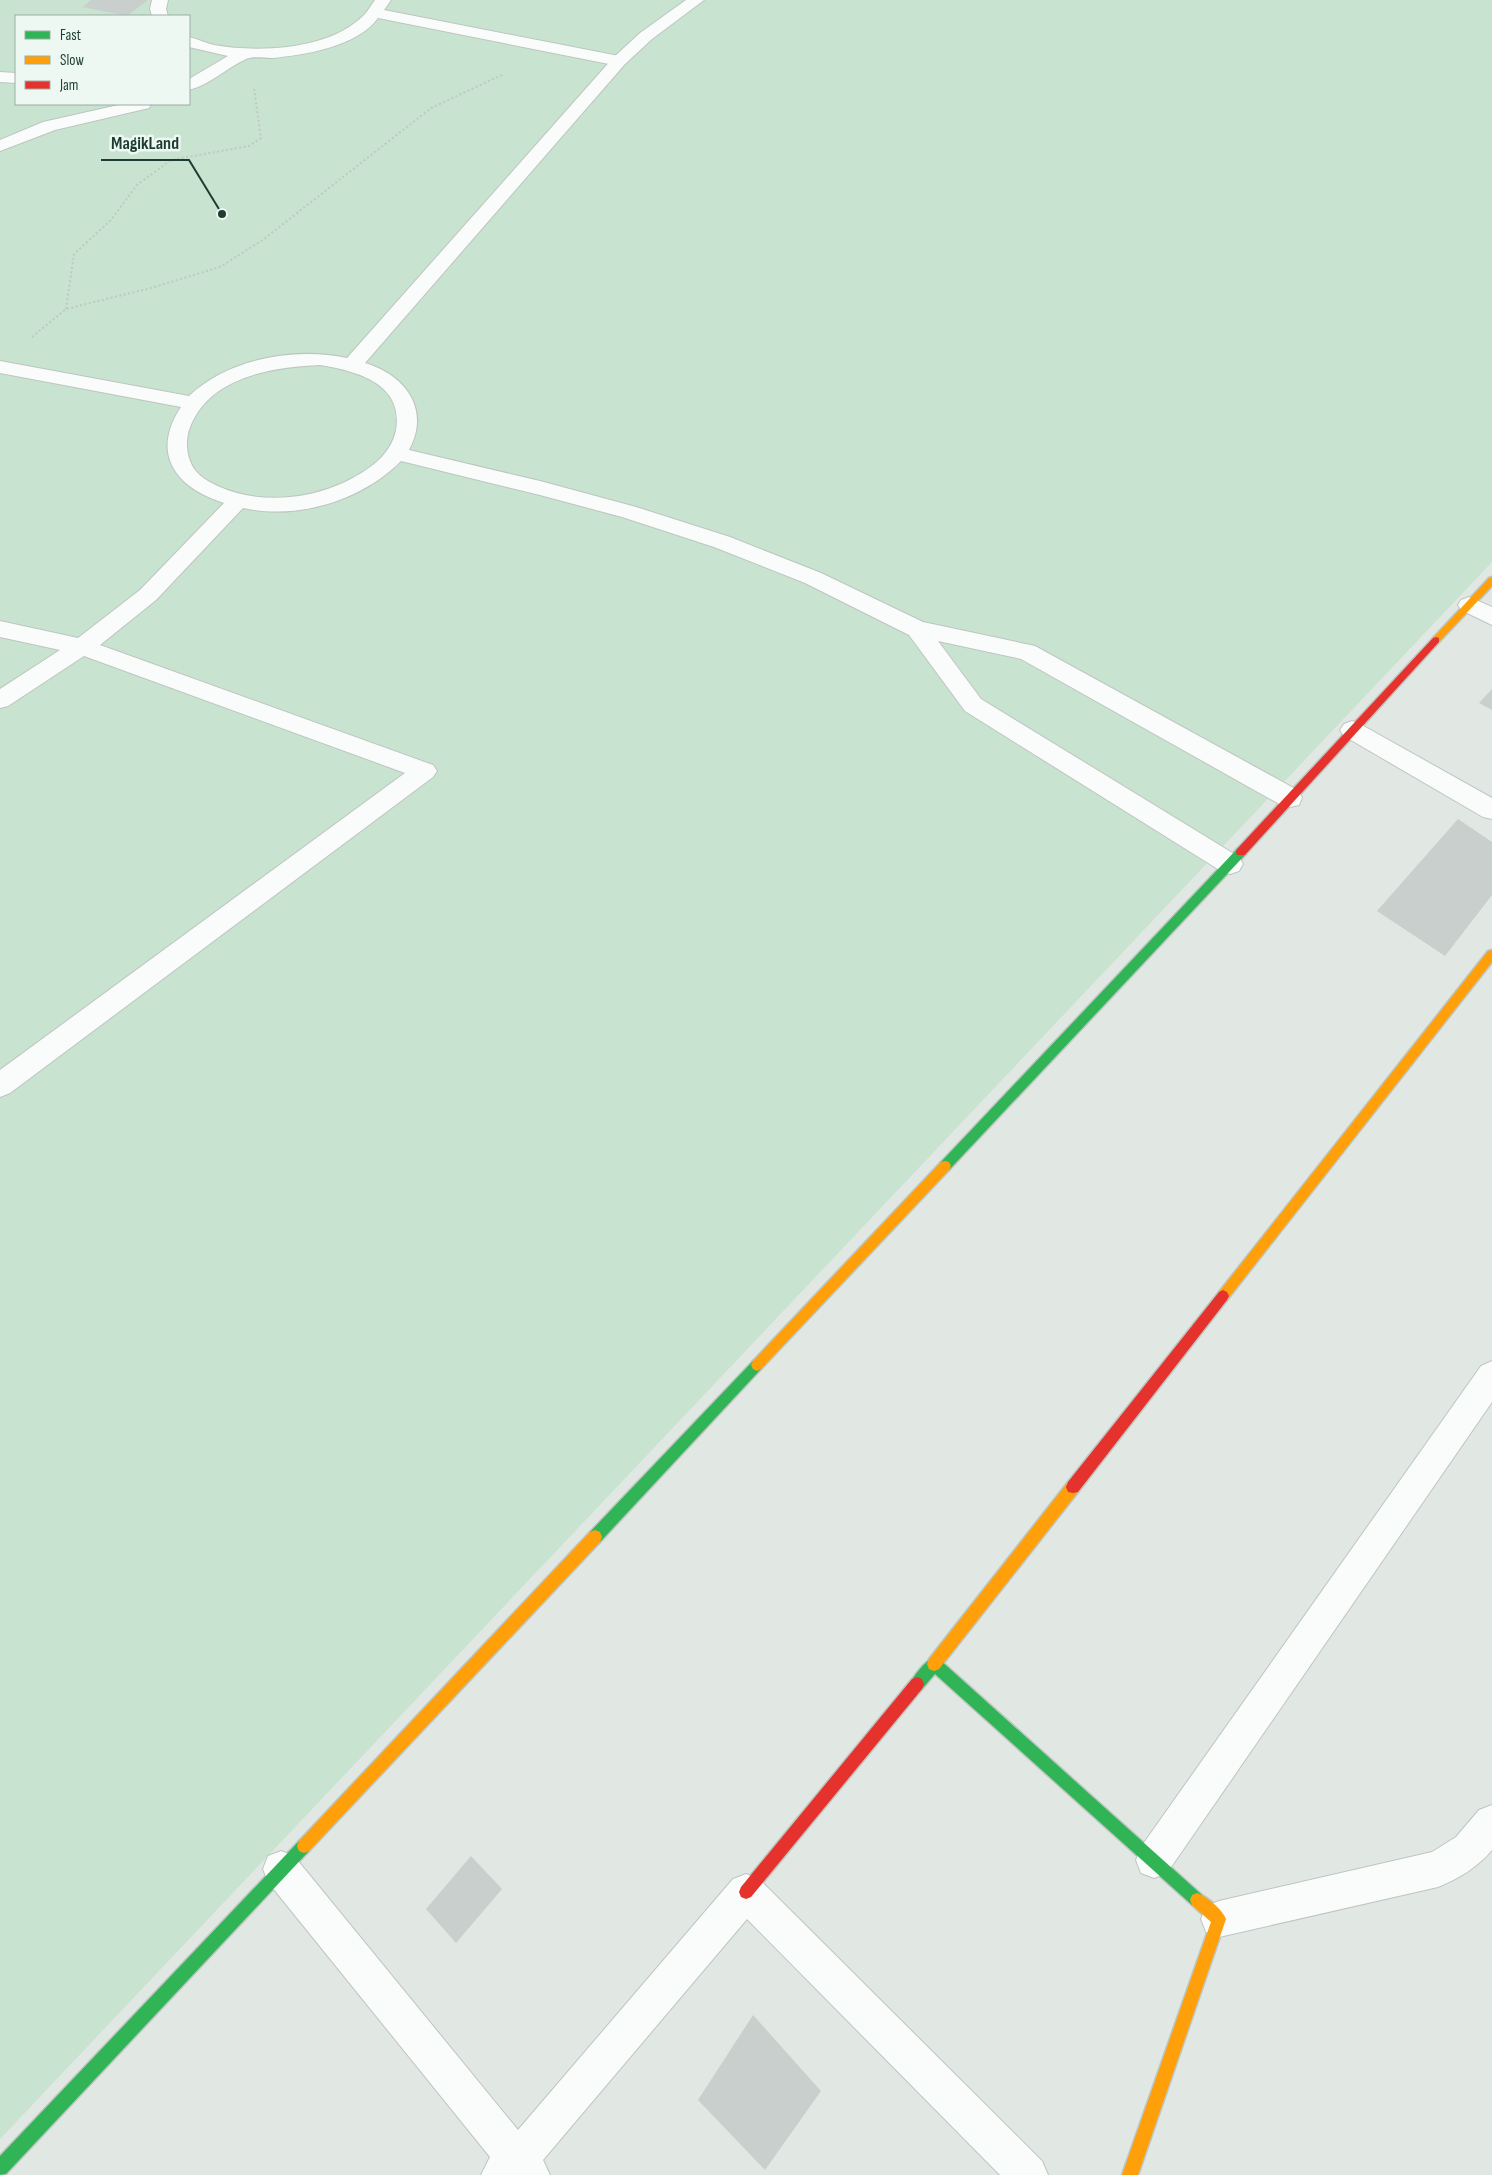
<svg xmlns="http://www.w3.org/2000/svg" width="1492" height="2175" viewBox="0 0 1492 2175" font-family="'Sofia Sans Condensed',sans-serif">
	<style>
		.green { fill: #c8e3cf; fill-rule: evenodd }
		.building { fill: #c8cfcc }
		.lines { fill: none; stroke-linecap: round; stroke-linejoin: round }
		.lane-casing { stroke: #bec5c1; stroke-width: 2 }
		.street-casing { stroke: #bec5c1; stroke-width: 2 }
		.fast-casing { stroke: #bdc6c2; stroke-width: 3 }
		.slow-casing { stroke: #bdc6c2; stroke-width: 3 }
		.jam-casing { stroke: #bdc6c2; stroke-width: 3 }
		.path { stroke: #bec9c5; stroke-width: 2; stroke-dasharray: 2 2.5; stroke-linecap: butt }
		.lane { fill: #fafcfb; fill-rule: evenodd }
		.street { fill: #fafcfb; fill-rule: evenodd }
		.fast { fill: #30b455; fill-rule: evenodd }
		.slow { fill: #ff9f0a; fill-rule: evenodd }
		.jam { fill: #e5322d; fill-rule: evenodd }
		.leader { fill: none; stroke: #1e3d32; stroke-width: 2 }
		.callout-dot { fill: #1e3d32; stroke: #eef8f2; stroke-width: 2 }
		.callout-label { font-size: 18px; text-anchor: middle; font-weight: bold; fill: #1e3d32; stroke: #eef8f2; stroke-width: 5; stroke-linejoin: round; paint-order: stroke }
	</style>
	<rect width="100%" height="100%" fill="#e1e8e4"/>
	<!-- green -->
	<path class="green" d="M0,0h1492v562l-1492,1577zM16,16h173v88h-173z"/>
	<!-- building -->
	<g class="building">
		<polygon points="91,0 148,0 127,16 83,7"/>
		<polygon points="1492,689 1492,710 1479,703"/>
		<polygon points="1458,819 1492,842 1492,895 1445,956 1377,911"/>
		<polygon points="471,1856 502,1889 456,1943 426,1909"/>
		<polygon points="753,2015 821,2091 765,2170 698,2100"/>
	</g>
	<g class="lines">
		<!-- lane casing -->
		<g class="lane-casing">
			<path id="lane" d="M686,0h18l-52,39 -27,25 -260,299c40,12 66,46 44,87l131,31 96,26 94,30 91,36 102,49 112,24 264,145 3,7 -3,7 -9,2 -9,-2 -260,-146 -83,-18 43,58 258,158 4,7 -4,7 -9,3 -9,-3 -256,-160 -56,-76 -104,-52 -91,-36 -92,-30 -82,-22 -139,-34c-40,40 -103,59 -158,47l-87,92 -56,45 333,120 4,6 -4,6 -423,316 -10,4v-27l405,-297 -321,-117 -76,50 -8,2v-19l60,-39 -60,-13v-16l78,17 62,-48 84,-87c-48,-15 -74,-49 -43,-96l-181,-34v-12l189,35c40,-38 106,-49 158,-38l266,-300 27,-25zM320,365c36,6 84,18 76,65 -5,26 -29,41 -51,52 -38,18 -86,22 -125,5 -9,-4 -19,-9 -25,-17 -8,-11 -10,-27 -6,-40 18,-53 83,-63 131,-65z"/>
		</g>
		<!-- street casing -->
		<g class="street-casing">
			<g id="street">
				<polygon points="152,0 168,0 166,9 168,16 152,16 150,9"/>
				<path d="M375,0h16l-7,10 235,46 6,2 2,3 -2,3 -6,2 -241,-48c-21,29 -74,37 -106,40 -8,0 -19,-2 -26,1 -20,9 -36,26 -57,31v-11l39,-23 -39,-9v-10c8,2 17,6 25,8 45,8 116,5 150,-30 4,-4 7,-10 11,-15z"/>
				<polygon points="0,72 16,73 16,83 0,82"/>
				<polygon points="123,104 151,104 149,108 55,130 0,151 0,140 43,122"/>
				<polygon points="1469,597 1492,607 1492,625 1461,610 1458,605 1461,600"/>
				<polygon points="1352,721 1360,724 1492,798 1492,819 1483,817 1344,736 1340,730 1344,724"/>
				<polygon points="1492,1361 1492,1402 1167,1873 1154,1878 1141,1873 1136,1860 1141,1847 1481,1366"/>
				<path d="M1492,1805v45c-14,17 -34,29 -54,37l-219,50 -13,-5 -5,-13 5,-13 13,-5 213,-49 24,-15 23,-27z"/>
				<polygon points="281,1851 294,1856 518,2130 733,1879 746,1874 759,1879 1042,2161 1048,2175 1000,2175 747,1919 543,2160 550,2175 481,2175 490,2157 268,1882 263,1869 268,1856"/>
			</g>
		</g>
		<!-- fast casing -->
		<g class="fast-casing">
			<g id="fast">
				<polygon points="1241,848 1246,852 1245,855 949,1170 945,1171 941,1170 939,1166 941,1162 1237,849"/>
				<polygon points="757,1359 761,1361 763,1365 761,1369 600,1542 595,1544 590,1542 588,1537 590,1532 753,1361"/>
				<path d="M934,1657l5,2 263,236 2,5 -2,5 -5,2 -5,-2 -257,-231 -13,15 -5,2 -5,-2 -2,-5c4,-9 15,-23 24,-27z"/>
				<polygon points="304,1839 309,1841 311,1846 309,1851 6,2174 0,2175 0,2156 299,1841"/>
			</g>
		</g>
		<!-- slow casing -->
		<g class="slow-casing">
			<g id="slow">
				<polygon points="1492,577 1492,586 1439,642 1433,642 1433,638 1489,578"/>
				<polygon points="1492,950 1492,962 1227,1300 1223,1302 1219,1300 1217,1296 1219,1292 1488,951"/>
				<polygon points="945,1161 949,1162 951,1166 949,1170 761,1369 757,1371 753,1369 751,1365 753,1361 941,1162"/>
				<polygon points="1073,1481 1078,1482 1080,1487 1078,1492 939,1669 934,1671 929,1669 927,1664 929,1659 1068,1482"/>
				<polygon points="595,1530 600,1532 602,1537 600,1542 309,1851 304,1853 299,1851 297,1846 299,1841 590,1532"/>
				<path d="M1197,1893c10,4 25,16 29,26l-88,256h-16l89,-253 -19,-17 -2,-5 2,-5z"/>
			</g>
		</g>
		<!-- jam casing -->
		<g class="jam-casing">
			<g id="jam">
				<polygon points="1436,637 1439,638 1439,642 1245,855 1237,855 1236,852 1237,849 1433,638"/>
				<polygon points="1223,1290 1227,1292 1229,1296 1227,1300 1078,1492 1073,1493 1068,1492 1066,1487 1068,1482 1219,1292"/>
				<polygon points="917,1677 922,1679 924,1684 922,1689 751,1897 746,1899 741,1897 739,1892 741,1887 912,1679"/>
			</g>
		</g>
		<!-- path -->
		<g class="path">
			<polyline points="66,309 74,254 111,220 137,185 171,160 249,146 261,138 254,88"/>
			<polyline points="32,337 66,309 151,288 220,267 264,239 431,108 504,74"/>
		</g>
		<!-- lane -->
		<use href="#lane" class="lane"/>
		<!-- street -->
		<use href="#street" class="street"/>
		<!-- fast -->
		<use href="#fast" class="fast"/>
		<!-- slow -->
		<use href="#slow" class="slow"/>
		<!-- jam -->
		<use href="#jam" class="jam"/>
	</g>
	<!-- callouts -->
	<path class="leader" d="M222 214L189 160H101"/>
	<circle class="callout-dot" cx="222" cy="214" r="5"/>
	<g class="callout-label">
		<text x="145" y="149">MagikLand</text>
	</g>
	<!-- legend -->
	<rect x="15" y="15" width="175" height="90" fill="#eef8f2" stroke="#9bada5"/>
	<rect x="25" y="31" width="25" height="8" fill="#30b455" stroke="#9bada5"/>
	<text x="60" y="40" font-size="15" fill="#1e3d32">Fast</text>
	<rect x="25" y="56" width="25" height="8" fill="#ff9f0a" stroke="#9bada5"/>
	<text x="60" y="65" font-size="15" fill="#1e3d32">Slow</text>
	<rect x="25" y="81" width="25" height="8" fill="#e5322d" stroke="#9bada5"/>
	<text x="60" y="90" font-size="15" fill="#1e3d32">Jam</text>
</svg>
